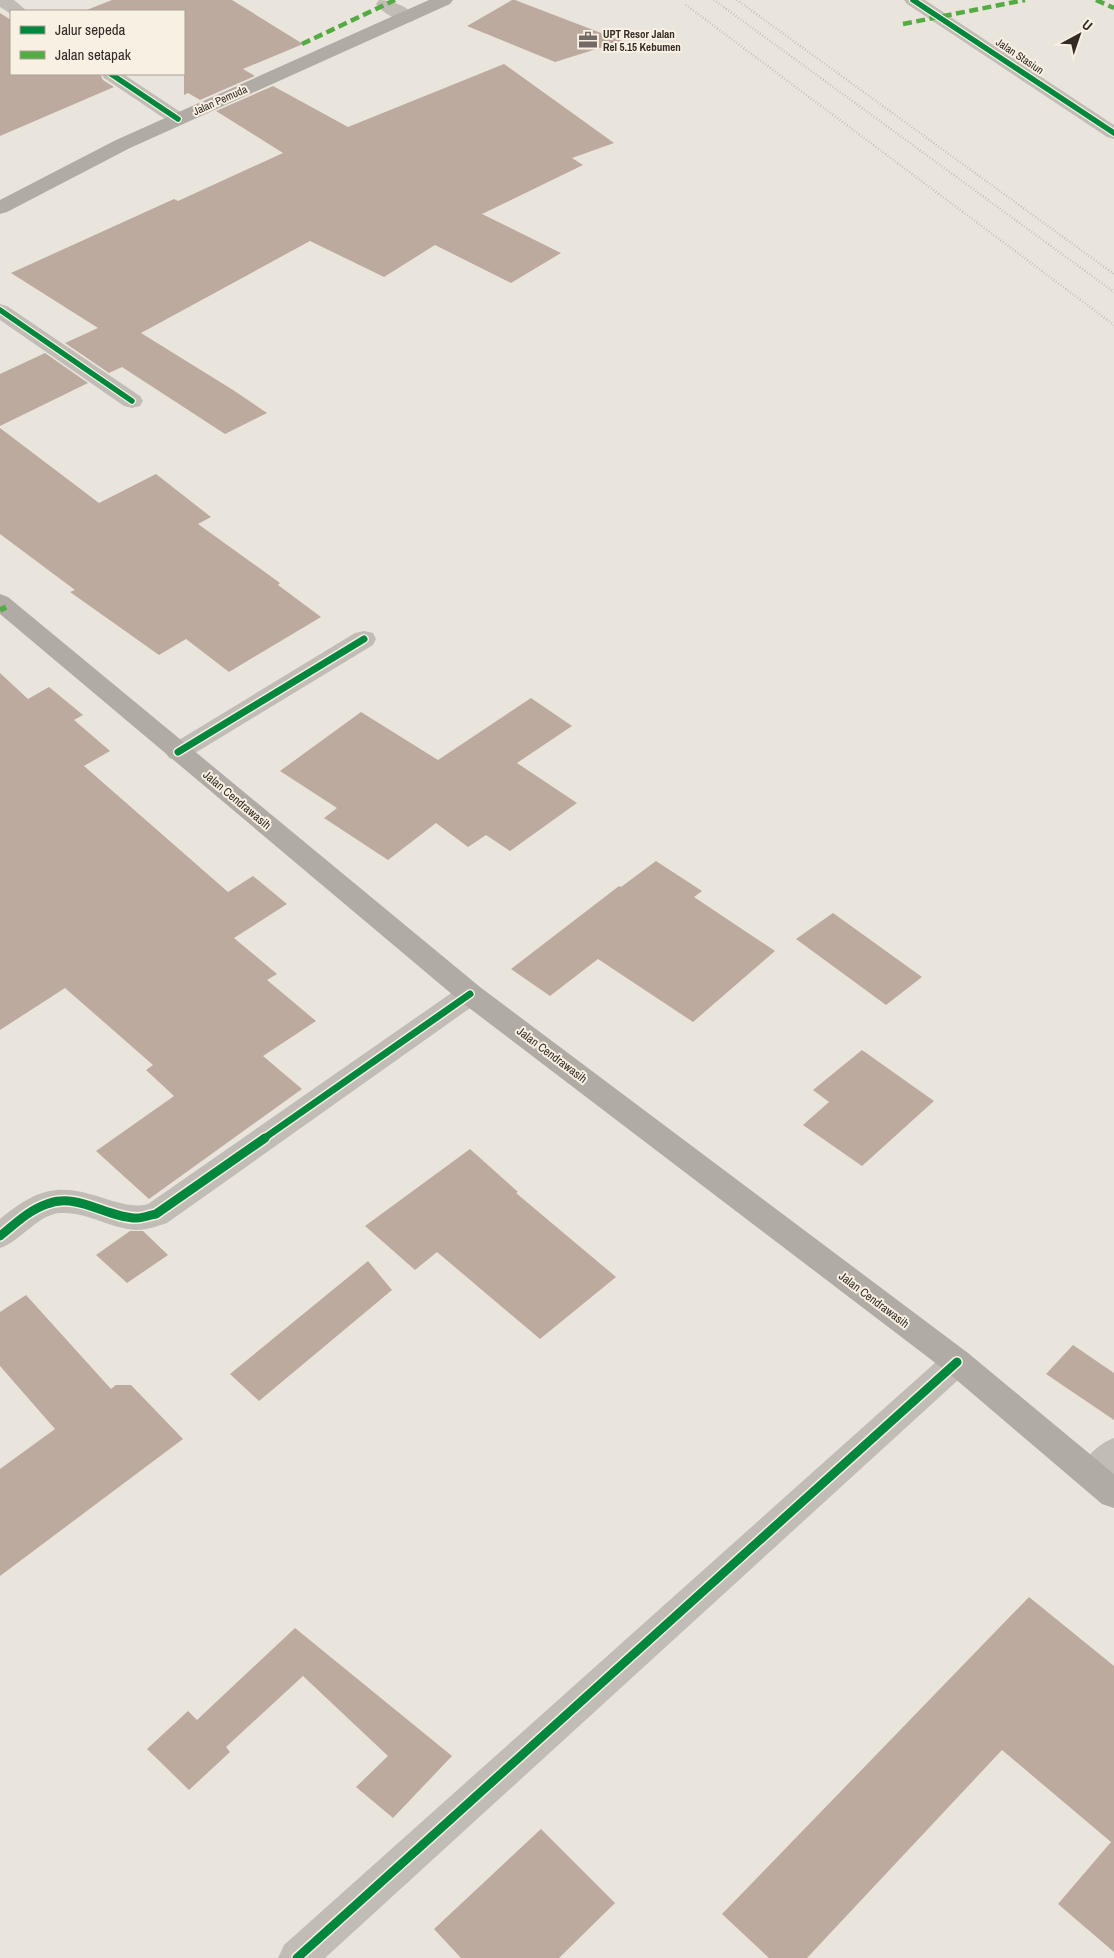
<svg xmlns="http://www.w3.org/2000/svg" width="1114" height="1958" viewBox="0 0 1114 1958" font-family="'Archivo Narrow',sans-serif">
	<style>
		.building { fill: #bdaa9e }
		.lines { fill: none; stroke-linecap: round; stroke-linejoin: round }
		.minor { fill: #c2bcb6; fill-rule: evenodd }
		.major { fill: #b1aba5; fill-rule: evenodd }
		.rail { stroke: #aaa5a0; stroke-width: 2.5; stroke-dasharray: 0.5 2.5; stroke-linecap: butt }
		.quiet-far1 { stroke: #54ab44; stroke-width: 4.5; stroke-dasharray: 9 4.5; stroke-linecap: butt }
		.quiet { stroke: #54ab44; stroke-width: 5.5; stroke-dasharray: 12 5.5; stroke-linecap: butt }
		.cycleway-far2-casing { stroke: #f8f0e2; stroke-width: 8 }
		.cycleway-far1-casing { stroke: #f8f0e2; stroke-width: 10 }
		.cycleway-casing { stroke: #f8f0e2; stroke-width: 12 }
		.cycleway-far2 { stroke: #00873e; stroke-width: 5.5 }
		.cycleway-far1 { stroke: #00873e; stroke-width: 7 }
		.cycleway { stroke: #00873e; stroke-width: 9 }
		.labels { text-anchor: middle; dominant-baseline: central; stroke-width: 4; stroke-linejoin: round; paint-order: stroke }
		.far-poi-label { font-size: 11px; font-weight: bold; fill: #322a25; stroke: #f8f0e2; text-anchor: start }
		.far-street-label { font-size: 11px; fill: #322a25; stroke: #f8f0e2 }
		.street-label { font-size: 12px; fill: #322a25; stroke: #f8f0e2 }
	</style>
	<rect width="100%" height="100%" fill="#eae5dc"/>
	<!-- building -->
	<g class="building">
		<polygon points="112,0 232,0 303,44 243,69 255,76 200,100 188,93 184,95 184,11 84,11"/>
		<polygon points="512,0 515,0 622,41 555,62 467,26"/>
		<polygon points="0,13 11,20 11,74 100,74 103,80 114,87 0,136"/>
		<polygon points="504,64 614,143 572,158 583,165 482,214 561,253 511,283 435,245 384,277 310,241 141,333 233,390 267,413 225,434 122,367 109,373 65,343 98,328 11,273 174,199 178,201 283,153 216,111 273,86 348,127"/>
		<polygon points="45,353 88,383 0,426 0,374"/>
		<polygon points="0,428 99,503 156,474 211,517 198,524 280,583 278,585 321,617 229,672 186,639 159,655 70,592 75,590 0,534"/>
		<polygon points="0,673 28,699 49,687 83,715 74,720 110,751 84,766 228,892 253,876 287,904 234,938 277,974 267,980 316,1021 263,1056 302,1089 149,1199 96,1151 174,1096 146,1070 153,1065 65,988 0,1030"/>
		<polygon points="531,698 572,726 517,763 577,803 510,851 486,835 468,847 436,823 388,860 324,818 337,808 280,771 361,712 438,760"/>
		<polygon points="656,861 702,891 694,897 775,951 693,1022 598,959 550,996 511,969 619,886 621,887"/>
		<polygon points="833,913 922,977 886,1005 796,939"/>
		<polygon points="862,1050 934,1101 862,1166 803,1125 829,1102 813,1090"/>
		<polygon points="470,1149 518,1192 516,1193 616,1277 540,1339 437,1252 415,1270 365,1226"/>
		<polygon points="130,1231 143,1231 168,1255 127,1283 96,1255"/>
		<polygon points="368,1261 392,1290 259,1401 230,1374"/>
		<polygon points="26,1295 111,1389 116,1385 131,1385 183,1439 0,1576 0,1469 55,1429 0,1366 0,1312"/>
		<polygon points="1073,1345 1114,1373 1114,1420 1046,1374"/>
		<polygon points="1029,1597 1114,1666 1114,1952 1058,1904 1111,1842 1002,1750 807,1958 769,1958 722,1914"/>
		<polygon points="295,1628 452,1756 393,1818 356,1787 388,1756 303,1676 226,1747 230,1752 189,1790 147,1749 188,1711 197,1720"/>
		<polygon points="541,1829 615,1903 559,1958 461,1958 434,1929"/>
	</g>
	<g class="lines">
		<!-- minor -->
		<g class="minor">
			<polygon points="0,0 14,0 27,11 11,11 11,14 0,7"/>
			<path d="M379,0c12,0 29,6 37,17l-3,4c-11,3 -30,-7 -37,-17z"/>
			<polygon points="904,0 925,0 1114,125 1114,139 1107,137 907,4"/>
			<polygon points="102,74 123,74 185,115 187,119 185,123 178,125 171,123 104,78"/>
			<polygon points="0,304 7,306 140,396 143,401 140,406 132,408 124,406 0,320"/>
			<polygon points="364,631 373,633 376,639 373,645 187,758 178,761 169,758 165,752 169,746 355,633"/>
			<path d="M470,984l10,3 4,7 -4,7 -313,222c-9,3 -20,7 -30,7 -26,-1 -49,-18 -75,-17 -24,0 -40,28 -62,35v-29c40,-32 58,-36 106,-20 14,4 28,9 42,5l312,-217z"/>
			<polygon points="957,1349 968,1353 973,1362 968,1371 325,1958 278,1958 284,1945 946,1353"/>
			<path d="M1114,1438v36c-12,13 -16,18 -33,12l-5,-10c7,-16 21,-32 38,-38z"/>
		</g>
		<!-- major -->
		<g class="major">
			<polygon points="429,0 453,0 450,4 130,148 7,212 0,214 0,200 116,140"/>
			<polygon points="0,594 8,597 480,987 968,1353 1114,1474 1114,1508 1102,1504 946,1371 460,1001 0,614"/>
		</g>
		<!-- rail -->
		<g class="rail">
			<polyline points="714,0 1114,292"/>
			<polyline points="737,0 1114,274"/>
			<polyline points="686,5 1114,325"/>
		</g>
		<!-- quiet-far1 -->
		<g class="quiet-far1">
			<polyline points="1096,0 1114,8"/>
			<polyline points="903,24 1025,0"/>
			<polyline points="302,44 395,0"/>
		</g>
		<!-- quiet -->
		<polyline class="quiet" points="0,610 6,607"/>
		<!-- cycleway-far2 casing -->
		<g class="cycleway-far2-casing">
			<g id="cycleway-far2">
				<polyline points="913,0 1114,133"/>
				<polyline points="111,74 178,119"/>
				<polyline points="0,310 132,401"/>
			</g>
		</g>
		<!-- cycleway-far1 casing -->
		<g class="cycleway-far1-casing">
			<g id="cycleway-far1">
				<polyline points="178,752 364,639"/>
				<polyline points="263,1139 470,994"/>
			</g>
		</g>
		<!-- cycleway casing -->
		<g class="cycleway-casing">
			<g id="cycleway">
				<path d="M0,1236c15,-12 29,-26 47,-32 31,-12 60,14 90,14 6,0 13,-3 19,-4l109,-76"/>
				<polyline points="297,1958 957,1362"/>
			</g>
		</g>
		<!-- cycleway-far2 -->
		<use href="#cycleway-far2" class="cycleway-far2"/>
		<!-- cycleway-far1 -->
		<use href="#cycleway-far1" class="cycleway-far1"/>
		<!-- cycleway -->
		<use href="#cycleway" class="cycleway"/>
	</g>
	<!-- icons -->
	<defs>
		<g id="office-bare" transform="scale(1.5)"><path d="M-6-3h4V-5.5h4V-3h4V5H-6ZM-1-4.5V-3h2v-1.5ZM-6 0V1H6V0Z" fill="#726b65" stroke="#f8f0e2" stroke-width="2.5" paint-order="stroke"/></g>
	</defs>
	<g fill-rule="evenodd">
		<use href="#office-bare" x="588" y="40"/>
	</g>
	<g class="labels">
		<!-- far-poi labels -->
		<g class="far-poi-label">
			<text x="603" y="34">UPT Resor Jalan<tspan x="603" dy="13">Rel 5.15 Kebumen</tspan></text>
		</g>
		<!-- far-street labels -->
		<g class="far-street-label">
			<text transform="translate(1020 56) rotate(34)">Jalan Stasiun</text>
			<text transform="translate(220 100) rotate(-24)">Jalan Pemuda</text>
		</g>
		<!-- street labels -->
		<g class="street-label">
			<text transform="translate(237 800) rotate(40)">Jalan Cendrawasih</text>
			<text transform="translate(552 1055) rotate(37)">Jalan Cendrawasih</text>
			<text transform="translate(874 1300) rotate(37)">Jalan Cendrawasih</text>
		</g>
	</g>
	<!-- legend -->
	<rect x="10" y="10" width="175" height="65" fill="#f8f0e2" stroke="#a9a196"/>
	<rect x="20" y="26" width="25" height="8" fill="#00873e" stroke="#a9a196"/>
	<text x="55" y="35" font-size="15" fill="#322a25">Jalur sepeda</text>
	<rect x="20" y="51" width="25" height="8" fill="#54ab44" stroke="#a9a196"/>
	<text x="55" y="60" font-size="15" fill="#322a25">Jalan setapak</text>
	<!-- north arrow -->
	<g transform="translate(1079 35) rotate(40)" stroke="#f8f0e2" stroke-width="4" paint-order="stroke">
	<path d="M0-4L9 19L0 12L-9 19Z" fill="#322a25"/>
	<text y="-8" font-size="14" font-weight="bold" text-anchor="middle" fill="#322a25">U</text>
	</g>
</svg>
